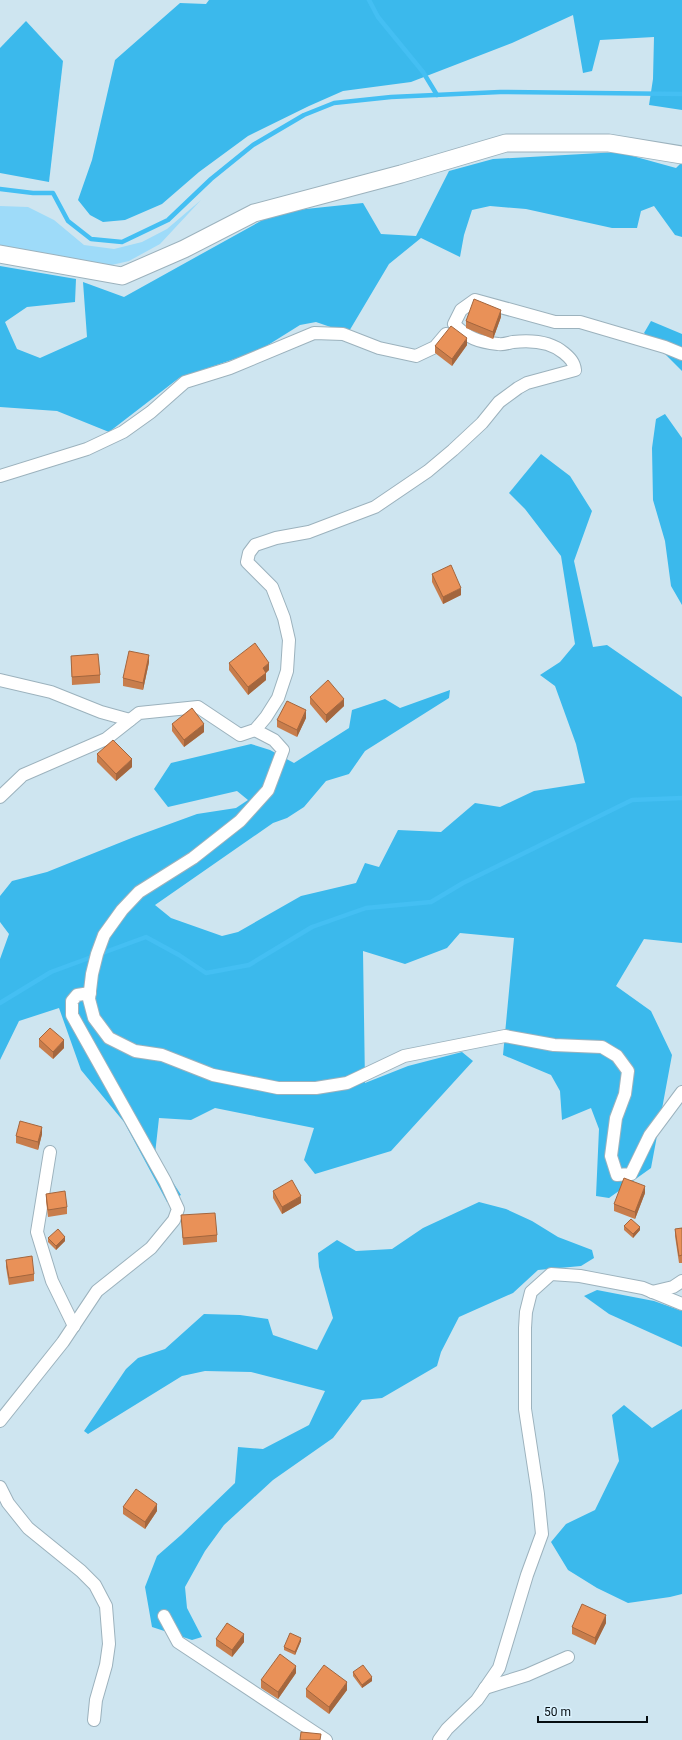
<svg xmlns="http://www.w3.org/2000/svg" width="682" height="1740" viewBox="0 0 682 1740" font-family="Roboto,sans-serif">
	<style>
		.green { fill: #9edbf9 }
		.forest { fill: #3bb9ec }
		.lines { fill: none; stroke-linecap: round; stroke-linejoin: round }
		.stream { stroke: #44bff3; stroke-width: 4.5 }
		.street-casing { stroke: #9cb2bd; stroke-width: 14 }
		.secondary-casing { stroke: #9cb2bd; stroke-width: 19 }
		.street { stroke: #fff; stroke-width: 12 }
		.secondary { stroke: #fff; stroke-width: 17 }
		.wall { fill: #c87d4c }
		.shaded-wall { fill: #a3663e }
		.building { fill: #e99158; stroke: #a3663e }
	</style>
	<rect width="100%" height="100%" fill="#cee5f0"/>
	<!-- green -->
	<polygon class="green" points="201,200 160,244 129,261 103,267 0,246 0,206 28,207 54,220 84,245 114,249 142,242 167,229"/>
	<!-- forest -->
	<g class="forest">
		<polygon points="209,0 682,0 682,110 649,105 653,79 654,37 600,40 592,71 583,73 573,15 512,43 411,82 343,91 309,106 248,136 199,172 162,204 125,220 103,222 90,215 78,200 92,160 115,60 180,3 206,4"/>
		<polygon points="26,21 63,61 49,182 0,173 0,48"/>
		<polygon points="618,152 676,168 682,162 682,237 675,235 654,206 641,211 637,228 612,228 526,209 490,206 472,210 464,235 460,257 421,238 389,264 348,333 316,322 300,325 260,350 179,378 109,432 57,411 0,407 0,266 76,279 75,302 27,307 5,322 17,349 40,358 87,337 83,282 124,297 277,212 363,203 381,234 416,236 449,171 493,159"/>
		<polygon points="651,321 682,334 682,371 644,333"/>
		<polygon points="665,414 682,438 682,605 671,586 665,541 653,500 652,448 656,419"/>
		<polygon points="541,454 570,476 592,511 574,561 593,647 607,645 682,697 682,943 644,939 616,986 651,1011 672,1055 651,1168 609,1198 596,1196 599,1129 591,1108 562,1120 560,1091 551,1075 503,1055 514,938 460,933 447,948 405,964 363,951 365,1083 408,1066 462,1052 473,1061 391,1151 315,1174 304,1160 314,1128 215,1108 191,1120 159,1118 155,1154 181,1195 167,1202 124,1122 81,1070 59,1008 19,1021 0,1060 0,959 9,934 0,922 0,896 12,881 47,872 134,837 197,814 236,808 248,800 237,791 168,807 154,789 171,763 251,744 270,750 294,763 349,728 352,710 385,699 400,708 450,690 449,698 365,751 349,774 326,781 304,807 287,818 273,823 155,905 171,918 222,936 238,932 301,896 356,883 365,863 379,867 398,830 441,832 475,803 500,807 534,791 585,783 576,744 555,686 540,675 560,662 575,644 561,556 525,509 509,493"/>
		<polygon points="479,1202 506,1209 532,1221 558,1237 592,1250 594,1258 581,1266 538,1270 513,1293 459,1317 441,1352 437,1366 382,1398 362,1400 333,1438 273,1480 224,1525 205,1551 185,1587 187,1608 202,1637 192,1640 152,1627 145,1587 157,1556 181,1535 235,1483 238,1447 263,1449 309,1425 325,1391 251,1372 205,1371 182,1376 88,1434 84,1431 126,1369 138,1358 165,1349 204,1314 240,1315 268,1319 273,1335 317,1350 333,1318 319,1267 318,1253 337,1240 356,1251 392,1249 423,1228"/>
		<polygon points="597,1290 654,1301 682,1311 682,1347 609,1314 584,1296"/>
		<polygon points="624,1405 652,1428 682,1409 682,1594 670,1597 628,1603 597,1588 568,1570 551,1542 566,1524 595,1510 619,1461 612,1415"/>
	</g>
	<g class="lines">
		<!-- stream -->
		<g class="stream">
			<polyline points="369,0 378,17 423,72 437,95"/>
			<polyline points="0,189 33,193 53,193 68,221 91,239 122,242 168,220 211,179 253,145 304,115 334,103 391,97 500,92 682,94"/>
			<polyline points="0,1003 51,972 146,937 179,955 206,973 249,965 312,927 366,908 431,902 463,883 632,800 682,798"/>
		</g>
		<!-- street casing -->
		<g class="street-casing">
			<g id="street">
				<polyline points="0,476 87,449 123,432 151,412 185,382 230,368 314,333 343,334 379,348 416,356 435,347 446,334"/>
				<polyline points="0,680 51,692 101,712 130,720"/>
				<polyline points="255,730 274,740 283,750 268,790 240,821 193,858 139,892 122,910 104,935 97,954 92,974 89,999 94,1018 109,1038 135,1051 162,1055 213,1075 278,1088 316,1088 347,1083 404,1056 505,1036 554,1045 602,1047 617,1056 628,1071 625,1094 616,1118 611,1156 617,1175 631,1174 650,1135 682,1092"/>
				<path d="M0,797l23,-22 83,-36 33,-26 59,-6 42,28 15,-5 11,-13 12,-19 9,-27 2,-31 -5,-22 -12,-31 -25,-25 2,-9 6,-8 21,-7 33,-6 66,-25 53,-36 25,-21 29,-27 17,-21 19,-14 9,-5 48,-13c-1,-8 -5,-12 -11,-17 -14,-12 -33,-13 -51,-11 -5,1 -10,3 -15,2 -19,-2 -31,-6 -44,-20l7,-14 14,-10 80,22h25l85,25 17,7"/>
				<polyline points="50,1152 37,1232 52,1281 74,1326"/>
				<polyline points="652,1292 673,1287 682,1281"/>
				<polyline points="0,1421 63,1342 97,1291 151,1248 174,1220 178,1209 165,1181 72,1015 72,1001 77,995 90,993"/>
				<polyline points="0,1487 8,1503 28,1528 81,1571 95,1585 106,1606 109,1644 106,1665 96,1700 94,1720"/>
				<polyline points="164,1616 178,1642 326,1740"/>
				<polyline points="485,1688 527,1675 568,1657"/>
				<polyline points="439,1740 447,1729 477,1700 499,1668 527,1575 542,1534 538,1494 525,1409 525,1328 526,1312 531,1292 551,1274 580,1276 643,1288 682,1304"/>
			</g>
		</g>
		<!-- secondary casing -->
		<g class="secondary-casing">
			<polyline id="secondary" points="0,254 122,276 184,249 254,213 401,174 506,143 609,143 682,155"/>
		</g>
		<!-- street -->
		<use href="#street" class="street"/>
		<!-- secondary -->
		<use href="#secondary" class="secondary"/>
	</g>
	<!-- wall -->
	<g class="wall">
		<polygon points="501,317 493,339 466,328 466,321"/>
		<polygon points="467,345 452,366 435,353 435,346"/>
		<polygon points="432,574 461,595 443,604 432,582"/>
		<polygon points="71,656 100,675 100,683 72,685"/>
		<polygon points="149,662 143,690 123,686 123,678"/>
		<polygon points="229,663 269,670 266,673 266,680 248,695 229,670"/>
		<polygon points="310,697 344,706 326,723 310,704"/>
		<polygon points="306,718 297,737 277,727 277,720"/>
		<polygon points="172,724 204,732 184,747 172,731"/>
		<polygon points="97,754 132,767 116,781 97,762"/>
		<polygon points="39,1039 64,1048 53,1059 39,1047"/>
		<polygon points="42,1134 38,1150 16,1143 16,1136"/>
		<polygon points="273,1191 301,1203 282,1214 273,1198"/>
		<polygon points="645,1193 635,1219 614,1211 614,1204"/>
		<polygon points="46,1194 67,1207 67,1214 48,1217 46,1201"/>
		<polygon points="181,1215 217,1235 217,1242 183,1245"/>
		<polygon points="624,1226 640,1230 633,1238 624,1230"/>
		<polygon points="682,1228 682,1263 679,1263 675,1236 675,1229"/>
		<polygon points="48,1238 65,1241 56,1250 48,1242"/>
		<polygon points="6,1260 34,1274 34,1281 9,1285 6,1267"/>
		<polygon points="123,1507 157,1511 145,1529 123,1514"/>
		<polygon points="606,1623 595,1645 572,1634 572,1627"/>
		<polygon points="216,1639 244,1642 232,1657 216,1646"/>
		<polygon points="301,1641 295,1655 284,1650 284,1647"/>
		<polygon points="353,1672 372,1681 362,1688 353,1676"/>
		<polygon points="296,1673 278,1699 261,1688 261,1680"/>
		<polygon points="306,1689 347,1690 329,1714 306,1697"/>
	</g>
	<!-- shaded-wall -->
	<g class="shaded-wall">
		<polygon points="501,310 501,317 493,339 493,332"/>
		<polygon points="467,338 467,345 452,366 452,359"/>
		<polygon points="461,588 461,595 443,604 443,597"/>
		<polygon points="149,655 149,662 143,690 143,683"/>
		<polygon points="269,663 269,670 263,675 263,668"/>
		<polygon points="266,673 266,680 248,695 248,687"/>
		<polygon points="344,699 344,706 326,723 326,715"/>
		<polygon points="306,710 306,718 297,737 297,730"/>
		<polygon points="204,724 204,732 184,747 184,740"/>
		<polygon points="132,759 132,767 116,781 116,774"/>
		<polygon points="64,1040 64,1048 53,1059 53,1052"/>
		<polygon points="42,1127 42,1134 38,1150 38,1142"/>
		<polygon points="645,1186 645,1193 635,1219 635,1212"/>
		<polygon points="301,1196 301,1203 282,1214 282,1207"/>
		<polygon points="640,1227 640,1230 633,1238 633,1234"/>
		<polygon points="65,1237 65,1241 56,1250 56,1246"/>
		<polygon points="157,1504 157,1511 145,1529 145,1522"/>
		<polygon points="606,1615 606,1623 595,1645 595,1638"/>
		<polygon points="244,1634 244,1642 232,1657 232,1650"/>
		<polygon points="301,1638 301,1641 295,1655 295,1652"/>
		<polygon points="296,1666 296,1673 278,1699 278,1692"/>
		<polygon points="372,1677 372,1681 362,1688 362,1685"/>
		<polygon points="347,1682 347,1690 329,1714 329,1707"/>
	</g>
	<!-- building -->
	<g class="building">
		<polygon points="474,299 501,310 493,332 466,321"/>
		<polygon points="451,326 467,338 452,359 435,346"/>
		<polygon points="451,565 461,588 443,597 432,574"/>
		<polygon points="255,643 269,663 263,668 266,673 248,687 229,663"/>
		<polygon points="129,651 149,655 143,683 123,678"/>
		<polygon points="98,654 100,675 72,677 71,656"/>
		<polygon points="328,680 344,699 326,715 310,697"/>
		<polygon points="287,701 306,710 297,730 277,720"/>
		<polygon points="192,708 204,724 184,740 172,724"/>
		<polygon points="113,740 132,759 116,774 97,754"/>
		<polygon points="50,1028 64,1040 53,1052 39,1039"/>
		<polygon points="20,1121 42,1127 38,1142 16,1136"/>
		<polygon points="624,1178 645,1186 635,1212 614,1204"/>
		<polygon points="292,1180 301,1196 282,1207 273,1191"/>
		<polygon points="65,1191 67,1207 48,1210 46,1194"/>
		<polygon points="215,1213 217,1235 183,1238 181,1215"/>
		<polygon points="631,1219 640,1227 633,1234 624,1226"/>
		<polygon points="682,1228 682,1255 679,1256 675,1229"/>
		<polygon points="58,1229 65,1237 56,1246 48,1238"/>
		<polygon points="32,1256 34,1274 9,1278 6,1260"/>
		<polygon points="136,1489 157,1504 145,1522 123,1507"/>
		<polygon points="582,1604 606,1615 595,1638 572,1627"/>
		<polygon points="227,1623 244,1634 232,1650 216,1639"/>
		<polygon points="290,1633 301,1638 295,1652 284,1647"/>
		<polygon points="280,1654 296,1666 278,1692 261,1680"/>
		<polygon points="324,1665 347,1682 329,1707 306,1689"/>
		<polygon points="363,1665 372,1677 362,1685 353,1672"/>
		<polygon points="301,1732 321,1734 320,1740 300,1740"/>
	</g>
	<!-- scale -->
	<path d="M538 1716v6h109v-6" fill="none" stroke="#060d11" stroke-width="2"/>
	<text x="544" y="1716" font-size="12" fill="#060d11" stroke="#dbf2fe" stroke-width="3" paint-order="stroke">50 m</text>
</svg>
